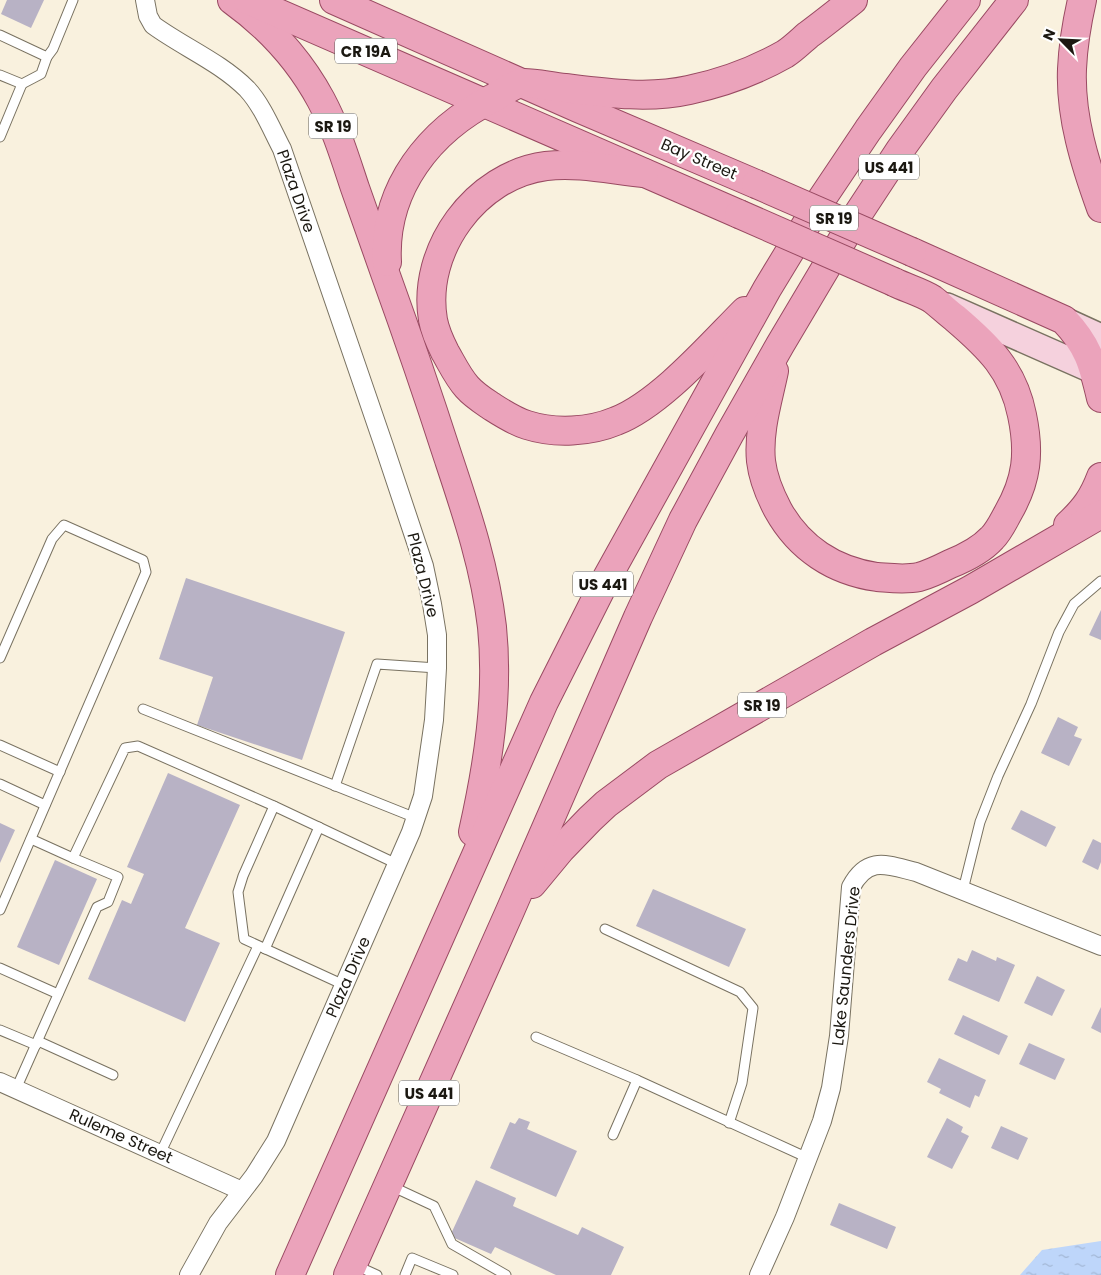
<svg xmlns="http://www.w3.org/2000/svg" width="1101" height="1275" viewBox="0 0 1101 1275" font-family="Poppins,sans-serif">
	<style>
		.water { fill: url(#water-ripples) }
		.building { fill: #b8b2c5 }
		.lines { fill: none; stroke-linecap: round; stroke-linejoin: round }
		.service-casing { stroke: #797261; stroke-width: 11 }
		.minor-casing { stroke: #797261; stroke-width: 20 }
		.secondary-casing { stroke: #797261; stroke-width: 28 }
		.primary-casing { stroke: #994a62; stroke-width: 30 }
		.service { stroke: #fff; stroke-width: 9 }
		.minor { stroke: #fff; stroke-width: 18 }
		.secondary { stroke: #f5d1dd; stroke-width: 25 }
		.primary { stroke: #eba3bb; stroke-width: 28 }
		.primary-bridge-casing { stroke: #994a62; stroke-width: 30; stroke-linecap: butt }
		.primary-bridge { stroke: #eba3bb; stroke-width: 28 }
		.labels { text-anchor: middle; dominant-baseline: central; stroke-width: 4.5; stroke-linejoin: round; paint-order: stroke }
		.shield { fill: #fff; stroke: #5f5d58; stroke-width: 1 }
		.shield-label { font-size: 15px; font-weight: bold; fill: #1b1811 }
		.street-label { font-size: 16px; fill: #1b1811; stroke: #fff }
	</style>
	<defs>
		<pattern id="water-ripples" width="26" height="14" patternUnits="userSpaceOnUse" patternTransform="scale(1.25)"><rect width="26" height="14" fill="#bed6fa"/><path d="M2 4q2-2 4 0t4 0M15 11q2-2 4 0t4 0" fill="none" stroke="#a3b7d5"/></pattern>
	</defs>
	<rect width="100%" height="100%" fill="#f9f1de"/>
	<!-- water -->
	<polygon class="water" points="1101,1241 1101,1275 1020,1275 1042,1250"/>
	<!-- building -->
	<g class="building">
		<polygon points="7,0 44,0 31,28 1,14"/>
		<polygon points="186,578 345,632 302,760 197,725 213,677 159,659"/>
		<polygon points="1101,610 1101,640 1089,635"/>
		<polygon points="1058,717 1078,727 1074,736 1082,739 1069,766 1041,753"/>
		<polygon points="168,773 240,805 185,928 220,943 185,1022 88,979 122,900 131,904 144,874 127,867"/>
		<polygon points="1021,810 1056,827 1046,847 1011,829"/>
		<polygon points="0,823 15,830 0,863"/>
		<polygon points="1093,839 1101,843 1101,862 1098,870 1082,862"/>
		<polygon points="55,860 97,879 59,965 17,947"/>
		<polygon points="653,889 746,929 729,967 636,926"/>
		<polygon points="972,950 996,961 997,957 1015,965 999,1002 948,980 958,958 967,962"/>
		<polygon points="1037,976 1065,990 1052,1016 1024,1003"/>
		<polygon points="1101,1007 1101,1033 1091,1028"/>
		<polygon points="963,1015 1008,1036 999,1055 954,1034"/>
		<polygon points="1029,1043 1065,1059 1055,1080 1019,1064"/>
		<polygon points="939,1058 986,1080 979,1097 975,1095 970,1108 939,1093 941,1089 927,1082"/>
		<polygon points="519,1118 530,1122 527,1129 577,1151 556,1197 490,1168 510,1122 515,1124"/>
		<polygon points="947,1118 963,1127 961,1132 969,1136 952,1169 927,1157"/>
		<polygon points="1001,1126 1028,1138 1018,1160 991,1148"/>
		<polygon points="476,1180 516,1198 513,1206 578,1235 582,1227 624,1247 611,1275 556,1275 495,1247 491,1254 450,1236"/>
		<polygon points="839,1203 896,1227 887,1249 830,1225"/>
	</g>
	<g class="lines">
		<!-- service casing -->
		<g class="service-casing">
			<g id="service">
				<polyline points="0,35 47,57 53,49 73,0"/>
				<polyline points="0,75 22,84 0,137"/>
				<polyline points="22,84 41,74 47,57"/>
				<polyline points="0,658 52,539 64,525 143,560 146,572 0,910"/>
				<polyline points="143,709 416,818"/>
				<polyline points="0,745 60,772"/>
				<polyline points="0,784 45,805"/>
				<polyline points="335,786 377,664 437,668"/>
				<polyline points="274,806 243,876 238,892 244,939 344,985"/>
				<polyline points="31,839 73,858"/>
				<polyline points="963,890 980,822 998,776 1031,704 1059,632 1074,604 1101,581"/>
				<polyline points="605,929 740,992 753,1008 742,1083 729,1123"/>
				<polyline points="265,949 319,827"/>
				<polyline points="0,968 58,994"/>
				<polyline points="0,1030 36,1045"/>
				<polyline points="536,1037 637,1080 808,1158"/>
				<polyline points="38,1041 113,1075"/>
				<polyline points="16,1089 97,907 108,902 118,877 73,858 125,748 138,746 274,806 397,864"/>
				<polyline points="613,1135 637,1080"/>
				<polyline points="160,1154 258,946"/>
				<polyline points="391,1186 434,1206 452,1244 506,1275"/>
				<polyline points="355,1265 377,1275"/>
				<polyline points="405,1275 412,1258 453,1275"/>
			</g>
		</g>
		<!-- minor casing -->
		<g class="minor-casing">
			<g id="minor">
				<path d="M145,0l3,16 5,9c30,22 67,37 94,64 15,16 25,41 35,60l102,297 40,120 8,38 5,31v33l-3,52 -11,76 -12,36 -135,309 -22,35 -36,47 -29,52"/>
				<polyline points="0,1082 242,1191"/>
				<path d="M759,1275l26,-58 37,-96 9,-33 8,-52 12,-149c17,-32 36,-22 65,-15l185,74"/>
			</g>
		</g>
		<!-- secondary casing -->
		<g class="secondary-casing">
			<g id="secondary">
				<polyline points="947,306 1101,374"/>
				<polyline points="1064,320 1101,337"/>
			</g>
		</g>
		<!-- primary casing -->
		<g class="primary-casing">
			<g id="primary">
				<path d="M232,0c36,26 68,61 89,100 15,28 24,58 34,88 10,29 20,57 30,85 22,61 43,122 63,184 19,57 37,110 44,170 7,69 -4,138 -19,205"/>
				<polyline points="248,0 739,214"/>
				<polyline points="334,0 578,108 756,184"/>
				<path d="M1082,0c-5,22 -9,46 -10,69 -2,47 13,95 29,139"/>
				<path d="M644,173c-32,-3 -66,-11 -98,-7 -70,9 -125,84 -113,154 2,11 7,22 12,32 7,12 13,25 22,35 7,8 15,13 24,19 11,7 23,15 36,19 28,9 63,7 89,-4 44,-17 95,-76 129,-110"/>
				<path d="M912,252l152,68c24,25 29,44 37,78"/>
				<path d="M387,262c-4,-74 43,-132 106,-164 9,-5 22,-15 31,-15 13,0 28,4 41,5 41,5 84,11 124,2 33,-7 66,-19 96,-36 8,-5 16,-13 23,-19 15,-11 30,-23 45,-35"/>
				<path d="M774,371c-6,29 -16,60 -13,90 2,17 9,34 17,49 21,38 56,61 99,67 14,1 28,3 42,0 11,-3 21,-8 31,-13 15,-6 31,-14 42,-26 7,-7 11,-16 16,-25 19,-33 22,-60 14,-98 -9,-45 -33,-68 -67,-97 -8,-6 -15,-13 -23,-19 -11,-7 -26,-11 -38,-17"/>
				<path d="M1068,525c17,-16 25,-27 33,-48"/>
				<polyline points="532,884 561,849 590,819 606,804 658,765 873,642 970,590 1101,514"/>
				<polyline points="290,1275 544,702 604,583 767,289 821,200 868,130 913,67 966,0"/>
				<polyline points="348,1275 510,911 638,617 683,520 729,435 780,345 856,217 900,150 944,89 1014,0"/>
			</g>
		</g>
		<!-- service -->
		<use href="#service" class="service"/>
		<!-- minor -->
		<use href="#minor" class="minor"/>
		<!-- secondary -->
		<use href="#secondary" class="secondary"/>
		<!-- primary -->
		<use href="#primary" class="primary"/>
		<!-- primary-bridge casing -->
		<g class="primary-bridge-casing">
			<g id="primary-bridge">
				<polyline points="756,184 912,252"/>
				<polyline points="739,214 894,282"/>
			</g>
		</g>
		<!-- primary-bridge -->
		<use href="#primary-bridge" class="primary-bridge"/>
	</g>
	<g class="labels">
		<!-- shield labels -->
		<g class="shield">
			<rect x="335" y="38.5" width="62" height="25" rx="4"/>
			<rect x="309" y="113.5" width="48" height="25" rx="4"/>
			<rect x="859" y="154.5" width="60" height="25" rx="4"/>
			<rect x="810" y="205.5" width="48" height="25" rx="4"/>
			<rect x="573" y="571.5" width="60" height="25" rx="4"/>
			<rect x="738" y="692.5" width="48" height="25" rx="4"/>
			<rect x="399" y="1080.5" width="60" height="25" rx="4"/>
		</g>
		<g class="shield-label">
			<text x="366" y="51">CR 19A</text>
			<text x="333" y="126">SR 19</text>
			<text x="889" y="167">US 441</text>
			<text x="834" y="218">SR 19</text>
			<text x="603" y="584">US 441</text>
			<text x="762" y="705">SR 19</text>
			<text x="429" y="1093">US 441</text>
		</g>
		<!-- street labels -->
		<g class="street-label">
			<text transform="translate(699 159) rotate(23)">Bay Street</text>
			<text transform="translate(296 191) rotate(71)">Plaza Drive</text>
			<text transform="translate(423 575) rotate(76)">Plaza Drive</text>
			<text transform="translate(846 966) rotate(-84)">Lake Saunders Drive</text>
			<text transform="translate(348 977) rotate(-66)">Plaza Drive</text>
			<text transform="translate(121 1136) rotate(24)">Ruleme Street</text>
		</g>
	</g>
	<!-- north arrow -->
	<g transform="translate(1061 40) rotate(294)" stroke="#ffffff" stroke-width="4" paint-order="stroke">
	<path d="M0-4L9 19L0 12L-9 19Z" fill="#1b1811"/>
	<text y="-8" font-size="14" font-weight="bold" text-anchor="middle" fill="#1b1811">N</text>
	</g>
</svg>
